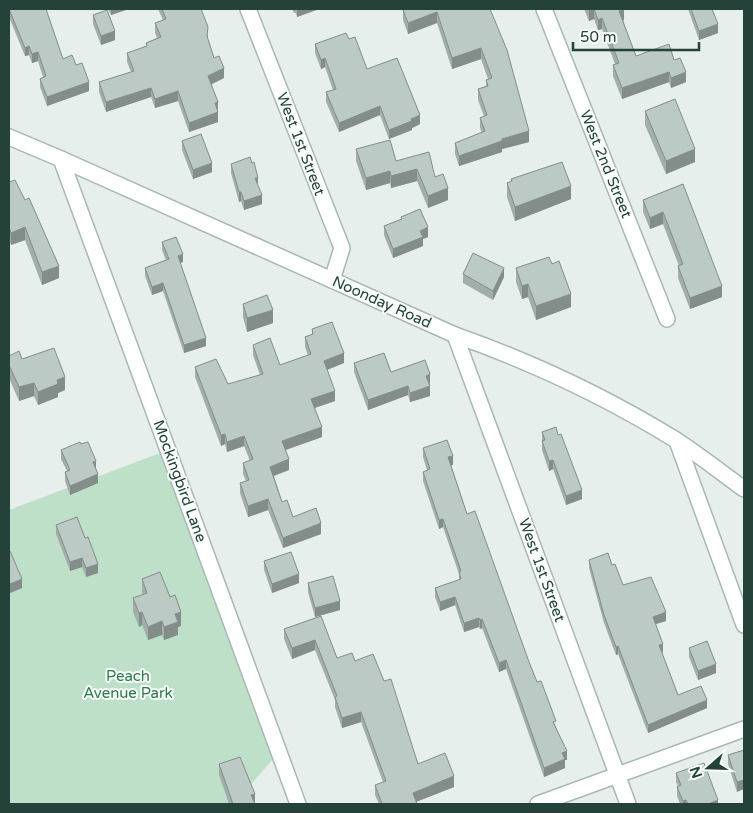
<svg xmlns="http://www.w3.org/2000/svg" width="753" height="813" viewBox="0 0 753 813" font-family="'Varela Round',sans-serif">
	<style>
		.park { fill: #bfe0c8 }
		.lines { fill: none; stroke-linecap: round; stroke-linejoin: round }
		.minor-casing { stroke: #a8b8b2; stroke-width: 18 }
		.minor { stroke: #fff; stroke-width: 15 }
		.wall { fill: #a1aea9 }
		.shaded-wall { fill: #838d89 }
		.building { fill: #bbcac4; stroke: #838d89 }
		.labels { text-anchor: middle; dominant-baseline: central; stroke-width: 4; stroke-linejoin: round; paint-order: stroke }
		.street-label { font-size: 15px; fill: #24423a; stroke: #f7fbf9 }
		.park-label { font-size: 15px; fill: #2d7a4b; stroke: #f7fbf9 }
	</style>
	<rect width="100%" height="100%" fill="#e6efeb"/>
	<!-- park -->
	<polygon class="park" points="168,450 279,752 234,804 9,804 9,510"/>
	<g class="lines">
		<!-- minor casing -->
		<g class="minor-casing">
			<g id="minor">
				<polyline points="248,9 342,248 332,280"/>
				<polyline points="544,9 667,319"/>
				<path d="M9,137l52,22 394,176c77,27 151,62 221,105 23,15 46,33 68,49"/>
				<polyline points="61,159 298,804"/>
				<polyline points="455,335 628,804"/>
				<polyline points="677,441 744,625"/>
				<polyline points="538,804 744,729"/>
			</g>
		</g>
		<!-- minor -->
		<use href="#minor" class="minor"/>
	</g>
	<!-- wall -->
	<g class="wall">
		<polygon points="9,9 63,59 76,65 89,91 47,106 40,87 40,79 43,77 38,61 32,63 29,55 25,56 9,17"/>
		<polygon points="108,9 129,9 111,15"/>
		<polygon points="158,9 201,9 208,37 208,39 214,58 224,78 211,84 218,102 218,122 189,132 178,101 155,108 151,97 106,112 99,92 99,82 131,72 127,62 127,53 146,46 146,43 157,38 155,33 155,23 163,20"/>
		<polygon points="292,9 319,9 297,17 296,13 294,13"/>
		<polygon points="490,9 529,142 502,149 502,152 459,166 455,154 455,143 482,133 480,128 480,118 484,116 478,100 478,89 486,86 486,80 488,79 481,59 452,69 437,23 408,34 403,20 403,10"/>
		<polygon points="584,9 623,9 624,20 623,21 636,56 674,60 686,82 671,88 669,82 622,99 613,76 613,65 615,64 602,29 598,30 594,19 589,21"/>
		<polygon points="688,9 712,9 718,33 699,40"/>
		<polygon points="93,15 115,40 101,45 93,24"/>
		<polygon points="349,39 367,69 420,124 412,128 412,130 389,139 380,115 339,132 326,102 326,92 333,90 325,67 321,69 315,53 315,44"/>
		<polygon points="645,111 695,162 666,174 645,125"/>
		<polygon points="182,141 212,172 193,179 182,150"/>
		<polygon points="356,149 396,161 435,177 448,200 428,208 417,181 391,188 390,183 366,190 356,161"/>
		<polygon points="231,164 258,187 262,204 244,210 241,201 239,202 231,173"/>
		<polygon points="511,179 571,199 515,221 507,197 507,183 511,182"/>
		<polygon points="9,182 59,278 42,285 25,240 11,245 9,239"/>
		<polygon points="683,184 722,297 690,309 678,278 678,266 679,266 663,224 650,229 643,212 643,200"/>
		<polygon points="401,217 428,237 423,239 423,246 393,258 384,235 384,226 401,219"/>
		<polygon points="162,242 183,262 180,263 206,346 184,353 163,291 152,295 145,276 145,268 166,260 162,250"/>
		<polygon points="552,264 571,307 536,320 528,297 522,299 516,282 516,268"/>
		<polygon points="463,274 504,277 493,300 463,283"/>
		<polygon points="243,304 273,323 247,332 243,317"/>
		<polygon points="312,329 344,363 327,370 335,401 315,408 322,437 286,450 289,470 274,476 282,502 293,517 321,534 283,548 268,510 248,517 240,493 240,483 246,481 243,474 243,463 250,461 244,446 227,452 225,444 221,446 195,377 195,367 228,384 260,375 253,355 253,345 280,365 308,355 305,347 305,337 312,334"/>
		<polygon points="9,356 22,359 65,390 58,393 58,397 38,405 34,396 19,401 9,378"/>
		<polygon points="354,363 391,372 430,383 429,384 430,396 410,402 408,395 368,410 354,372"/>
		<polygon points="542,432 582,499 566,505 553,469 549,471 542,450"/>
		<polygon points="423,448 453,465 451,465 467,514 556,727 567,760 565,760 565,768 544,777 506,669 499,672 482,628 480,629 479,627 464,632 455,605 440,611 435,597 435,588 459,580 459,574 443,527 439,529 423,481 423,472 427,470 423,457"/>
		<polygon points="61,450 96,469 98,483 70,495 65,481 65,472 67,471 61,459"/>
		<polygon points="56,525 98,573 86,577 82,567 70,571 56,534"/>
		<polygon points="9,552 22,588 10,593 9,590"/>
		<polygon points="589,560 612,565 623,585 666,621 655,624 663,652 662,653 678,695 707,708 648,733 618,654 616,655 604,623 589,568"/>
		<polygon points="264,561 299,583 272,593 264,570"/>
		<polygon points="142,579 181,626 178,627 178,635 164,640 162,635 148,640 142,625 139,627 133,612 133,598 143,595 142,592"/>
		<polygon points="308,583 340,610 315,617 308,592"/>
		<polygon points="321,616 337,658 355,661 418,764 454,787 416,802 417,804 379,804 375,795 375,785 383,782 361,722 342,728 335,707 335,700 315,650 292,659 284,639 284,629"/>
		<polygon points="689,648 716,673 698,680 689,657"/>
		<polygon points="744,750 737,792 728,764 728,755"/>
		<polygon points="219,764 255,804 229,804 219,775"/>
		<polygon points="676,773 718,804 680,804 677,796 677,787 678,786 676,782"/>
	</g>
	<!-- shaded-wall -->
	<g class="shaded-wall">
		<polygon points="111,9 129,9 111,15"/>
		<polygon points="297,9 319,9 297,17"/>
		<polygon points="594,9 594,19 589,21 589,10"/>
		<polygon points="624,10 624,20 619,22 619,11"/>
		<polygon points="437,12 437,23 408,34 408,23"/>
		<polygon points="602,18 602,29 598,30 598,20"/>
		<polygon points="718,24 718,33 699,40 699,31"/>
		<polygon points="115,31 115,40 101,45 101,36"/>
		<polygon points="29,46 29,55 25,56 25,48"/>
		<polygon points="481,48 481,59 452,69 452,58"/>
		<polygon points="38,52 38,61 32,63 32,54"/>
		<polygon points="325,58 325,67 321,69 321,60"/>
		<polygon points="224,68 224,78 208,86 208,76"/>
		<polygon points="669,72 669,82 622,99 622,88"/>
		<polygon points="686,72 686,82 671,88 671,78"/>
		<polygon points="89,82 89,91 47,106 47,97"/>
		<polygon points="151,88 151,97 106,112 106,102"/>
		<polygon points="178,91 178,101 155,108 155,99"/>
		<polygon points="218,102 218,111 215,103"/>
		<polygon points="380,106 380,115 339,132 339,123"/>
		<polygon points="218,112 218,122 189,132 189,123"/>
		<polygon points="420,115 420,124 412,128 412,130 389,139 389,130"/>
		<polygon points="529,131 529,142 502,149 502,152 459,166 459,156 502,139"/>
		<polygon points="695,149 695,162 666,174 666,161"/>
		<polygon points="212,163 212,172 193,179 193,170"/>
		<polygon points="417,169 417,181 391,188 391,176"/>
		<polygon points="390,171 390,183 366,190 366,178"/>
		<polygon points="255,178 258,178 258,187"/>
		<polygon points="571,186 571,199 515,221 515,207"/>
		<polygon points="448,188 448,200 428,208 428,196"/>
		<polygon points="239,192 241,192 241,201 239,202"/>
		<polygon points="262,195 262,204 244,210 244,201"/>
		<polygon points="663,212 663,224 650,229 650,218"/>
		<polygon points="25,227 25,240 11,245 11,233"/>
		<polygon points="428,227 428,237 423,239 423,246 393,258 393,249 420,231"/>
		<polygon points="183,254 183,262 178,264 178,256"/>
		<polygon points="59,266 59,278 42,285 42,272"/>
		<polygon points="504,268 504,277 493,300 493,291"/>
		<polygon points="163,283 163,291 152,295 152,287"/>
		<polygon points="528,284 528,297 522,299 522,286"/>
		<polygon points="722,286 722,297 690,309 690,298"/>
		<polygon points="571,294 571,307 536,320 536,306"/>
		<polygon points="273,310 273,323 247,332 247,318"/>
		<polygon points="206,338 206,346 184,353 184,345"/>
		<polygon points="344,353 344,363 324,371 324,361"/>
		<polygon points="430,374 430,383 426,385 426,376"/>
		<polygon points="65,377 65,390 58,393 58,397 38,405 38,392 57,380"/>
		<polygon points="34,383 34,396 19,401 19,387"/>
		<polygon points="408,386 408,395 368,410 368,400"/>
		<polygon points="430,386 430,396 410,402 410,393"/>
		<polygon points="335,391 335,401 311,409 311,399"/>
		<polygon points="322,427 322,437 282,451 282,441"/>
		<polygon points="225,434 225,444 221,446 221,435"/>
		<polygon points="244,436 244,446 227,452 227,442"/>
		<polygon points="453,456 453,465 448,466 448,457"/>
		<polygon points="289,459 289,470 270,477 270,467"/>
		<polygon points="553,460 553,469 549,471 549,461"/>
		<polygon points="96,461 96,470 93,462"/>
		<polygon points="98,474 98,483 70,495 70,486"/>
		<polygon points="582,490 582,499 566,505 566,496"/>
		<polygon points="268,499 268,510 248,517 248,506"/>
		<polygon points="443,519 443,527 439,529 439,520"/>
		<polygon points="321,523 321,534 283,548 283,538"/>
		<polygon points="82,558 82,567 70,571 70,562"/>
		<polygon points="98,564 98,573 86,577 86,568"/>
		<polygon points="299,574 299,583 272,593 272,584"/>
		<polygon points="22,579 22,588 10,593 10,584"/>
		<polygon points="455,597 455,605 440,611 440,602"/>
		<polygon points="340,601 340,610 315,617 315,608"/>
		<polygon points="142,612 142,625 139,627 139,613"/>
		<polygon points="181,612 181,626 178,627 178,635 164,640 164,627 175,614"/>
		<polygon points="666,612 666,621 653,625 653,617"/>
		<polygon points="479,618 479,627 464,632 464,623"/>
		<polygon points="482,619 482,628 480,629 480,620"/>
		<polygon points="162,621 162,635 148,640 148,627"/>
		<polygon points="315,640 315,650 292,659 292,648"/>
		<polygon points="663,644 663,652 659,654 659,645"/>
		<polygon points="618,646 618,654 616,655 616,647"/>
		<polygon points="506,660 506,669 499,672 499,663"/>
		<polygon points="716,664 716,673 698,680 698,671"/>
		<polygon points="707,700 707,708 648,733 648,725"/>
		<polygon points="361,712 361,722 342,728 342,718"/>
		<polygon points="567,751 567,760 565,760 565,768 544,777 544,768 562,753"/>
		<polygon points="454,776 454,787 413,803 413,793"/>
		<polygon points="744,780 744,789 737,792 737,782"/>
		<polygon points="255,794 255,804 251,795"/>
		<polygon points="686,800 686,804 683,804 683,801"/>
		<polygon points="718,800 718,804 708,804"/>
	</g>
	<!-- building -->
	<g class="building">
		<polygon points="9,9 46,9 63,59 72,55 76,65 82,63 89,82 47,97 40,79 46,76 38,52 32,54 29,46 25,48"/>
		<polygon points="162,9 201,9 208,27 207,36 214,58 219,56 224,68 208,76 218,102 215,103 218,112 189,123 178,91 155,99 151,88 106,102 99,82 134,71 127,53 147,46 146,43 161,37 155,23 166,19"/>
		<polygon points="406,9 490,9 507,50 529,131 502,139 502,141 459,156 455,143 485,131 480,118 487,115 478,89 488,86 486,80 492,78 481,48 452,58 437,12 408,23 403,10"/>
		<polygon points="594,9 623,9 624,10 619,11 636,56 669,44 674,60 680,58 686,72 671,78 669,72 622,88 613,65 619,63 602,18 598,20"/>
		<polygon points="691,9 712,9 718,24 699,31"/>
		<polygon points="107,10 115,31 101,36 93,15"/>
		<polygon points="346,33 349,39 355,37 367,69 397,58 420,115 411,119 412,121 389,130 380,106 339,123 326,92 336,89 325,58 321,60 315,44"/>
		<polygon points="675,99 695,149 666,161 645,111"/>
		<polygon points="201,134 212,163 193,170 182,141"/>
		<polygon points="390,140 396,161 429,152 435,177 443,174 448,188 428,196 417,169 391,176 390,171 366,178 356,149"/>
		<polygon points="250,157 252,163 254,162 258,178 255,178 262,195 244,201 241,192 239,192 231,164"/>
		<polygon points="562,162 571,186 515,207 507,183 512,181 511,179"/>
		<polygon points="15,180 25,200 29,198 59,266 42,272 25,227 11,233 9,227 9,182"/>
		<polygon points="683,184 722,286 690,298 678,266 683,264 663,212 650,218 643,200"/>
		<polygon points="420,209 428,227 420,231 423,237 393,249 384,226 402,219 401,217"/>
		<polygon points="176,237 183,254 178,256 206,338 184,345 163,283 152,287 145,268 169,259 162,242"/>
		<polygon points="473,253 504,268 493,291 463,274"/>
		<polygon points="549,257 552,264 559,261 571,294 536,306 528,284 522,286 516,268"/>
		<polygon points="267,295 273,310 247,318 243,304"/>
		<polygon points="332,322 344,353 324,361 335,391 311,399 322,427 282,441 289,459 270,467 282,502 287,500 293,517 316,508 321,523 283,538 268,499 248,506 240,483 249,480 243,463 253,459 244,436 227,442 225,434 221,435 195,367 216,359 228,384 263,374 253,345 270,338 280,365 311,354 305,337 313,334 312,329"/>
		<polygon points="54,348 65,377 57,380 58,384 38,392 34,383 19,387 9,365 9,356 19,351 22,359"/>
		<polygon points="384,353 391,372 425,360 430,374 426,376 430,386 410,393 408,386 368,400 354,363"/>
		<polygon points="556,427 558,435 561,434 582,490 566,496 553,460 549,461 542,441 545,440 542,432"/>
		<polygon points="447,440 453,456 448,457 467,514 475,511 529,662 537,682 541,681 556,721 553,722 567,751 562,753 565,759 544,768 506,660 499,663 482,619 480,620 479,618 464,623 455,597 440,602 435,588 461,579 459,572 461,571 443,519 439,520 423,472 430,469 423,448"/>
		<polygon points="80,442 81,444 88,442 96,461 93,462 98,474 70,486 65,472 70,470 61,450"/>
		<polygon points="77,517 85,538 88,537 98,564 86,568 82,558 70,562 56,525"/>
		<polygon points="10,551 22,579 10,584 9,581 9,552"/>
		<polygon points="291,552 299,574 272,584 264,561"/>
		<polygon points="608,553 612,565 615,564 623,585 651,577 666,612 653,617 663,644 659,645 678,695 701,686 707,700 648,725 618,646 616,647 604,615 589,560"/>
		<polygon points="160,572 170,597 175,595 181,612 175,614 178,622 164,627 162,621 148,627 142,612 139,613 133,598 147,593 142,579"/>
		<polygon points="333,576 340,601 315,608 308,583"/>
		<polygon points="321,616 337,658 352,653 355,661 373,654 384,681 391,679 418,764 445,753 454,776 413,793 417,804 382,804 375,785 386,781 361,712 342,718 335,697 337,696 315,640 292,648 284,629"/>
		<polygon points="707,641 716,664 698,671 689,648"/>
		<polygon points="744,750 744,780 737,782 728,755"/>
		<polygon points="240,757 255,794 251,795 255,804 233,804 219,764"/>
		<polygon points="704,763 718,800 708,804 688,804 686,800 683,801 677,787 681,785 676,773"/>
	</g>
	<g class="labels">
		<!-- street labels -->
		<g class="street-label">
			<text transform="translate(301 144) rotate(69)">West 1st Street</text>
			<text transform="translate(606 164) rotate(68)">West 2nd Street</text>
			<text transform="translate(382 302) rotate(24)">Noonday Road</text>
			<text transform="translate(180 481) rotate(70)">Mockingbird Lane</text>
			<text transform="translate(542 570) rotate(70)">West 1st Street</text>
		</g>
		<!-- park labels -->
		<g class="park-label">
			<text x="128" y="676">Peach<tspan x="128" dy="17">Avenue Park</tspan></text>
		</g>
	</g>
	<!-- border -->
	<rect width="753" height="813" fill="none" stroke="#24423a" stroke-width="20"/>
	<!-- north arrow -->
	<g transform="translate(708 768) rotate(250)" stroke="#f7fbf9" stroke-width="4" paint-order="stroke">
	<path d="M0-4L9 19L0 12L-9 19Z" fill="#24423a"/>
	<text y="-8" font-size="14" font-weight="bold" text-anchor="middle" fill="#24423a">N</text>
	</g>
	<!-- scale -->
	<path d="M573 42v8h126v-8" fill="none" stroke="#24423a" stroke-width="2.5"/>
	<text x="580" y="42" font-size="15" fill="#24423a" stroke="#f7fbf9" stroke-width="4" paint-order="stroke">50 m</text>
</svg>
